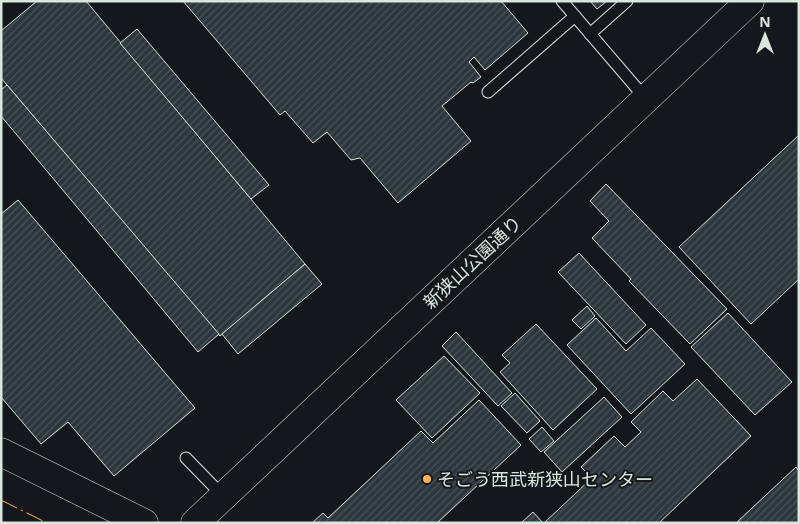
<svg xmlns="http://www.w3.org/2000/svg" width="800" height="524" viewBox="0 0 800 524" font-family="'Open Sans','Noto Sans JP',sans-serif">
	<style>
		.building { fill: url(#building-hatch); stroke: #d8e6dc }
		.lines { fill: none; stroke-linecap: round; stroke-linejoin: round }
		.lane-casing { stroke: #d8e6dc; stroke-width: 13 }
		.secondary-casing { stroke: #d8e6dc; stroke-width: 29 }
		.lane { stroke: #14181c; stroke-width: 11 }
		.secondary { stroke: #14181c; stroke-width: 28 }
		.power { stroke: #ffb74d; stroke-width: 1; stroke-dasharray: 18 4 2.5 4; stroke-linecap: butt }
		.poi-dot { fill: #ffb74d; stroke: #14181c; stroke-width: 2 }
		.labels { text-anchor: middle; dominant-baseline: central; stroke-width: 4; stroke-linejoin: round; paint-order: stroke }
		.street-label { font-size: 18px; fill: #d8e6dc; stroke: #14181c }
		.poi-label { font-size: 18px; fill: #d8e6dc; stroke: #14181c; text-anchor: start }
	</style>
	<defs>
		<pattern id="building-hatch" width="6" height="6" patternUnits="userSpaceOnUse" patternTransform="scale(1.25)"><rect width="6" height="6" fill="#2c363c"/><path d="M-1 1l2-2M0 6l6-6M5 7l2-2" fill="none" stroke="#4a5358"/></pattern>
	</defs>
	<rect width="100%" height="100%" fill="#14181c"/>
	<!-- building -->
	<g class="building">
		<polygon points="37,1 86,1 305,264 220,336 1,78 1,31"/>
		<polygon points="183,1 501,1 528,33 485,70 474,57 469,62 481,77 473,83 471,82 442,106 471,141 398,203 360,158 351,160 327,132 313,143 285,111 280,115"/>
		<polygon points="590,1 607,1 597,9"/>
		<polygon points="137,29 269,185 251,199 120,43"/>
		<polygon points="7,85 219,334 198,352 1,116 1,90"/>
		<polygon points="799,135 799,279 751,324 679,247"/>
		<polygon points="606,184 727,309 690,344 629,281 631,279 592,238 609,221 590,201"/>
		<polygon points="18,200 195,408 114,476 68,422 41,444 1,397 1,214"/>
		<polygon points="579,253 646,325 626,344 558,272"/>
		<polygon points="305,264 322,284 238,354 222,334"/>
		<polygon points="587,306 595,316 581,329 572,320"/>
		<polygon points="728,313 792,382 755,415 691,347"/>
		<polygon points="596,318 626,351 651,328 685,364 631,414 567,345"/>
		<polygon points="536,324 597,389 553,430 500,372 510,363 502,355"/>
		<polygon points="456,332 512,393 498,406 442,346"/>
		<polygon points="444,356 480,393 432,438 396,400"/>
		<polygon points="697,379 751,436 659,523 544,523 592,478 581,467 614,436 625,447 641,432 631,422 663,391 673,401"/>
		<polygon points="515,393 540,421 527,433 501,406"/>
		<polygon points="604,397 622,417 562,472 544,452"/>
		<polygon points="479,400 521,445 437,523 312,523 323,513 328,518 421,431 433,443"/>
		<polygon points="542,427 554,441 541,452 529,439"/>
		<polygon points="796,467 799,471 799,523 736,523"/>
		<polygon points="533,512 543,523 521,523"/>
	</g>
	<g class="lines">
		<!-- lane casing -->
		<g class="lane-casing">
			<g id="lane">
				<polyline points="562,1 646,99"/>
				<polyline points="590,34 627,1"/>
				<polyline points="488,92 575,16"/>
				<polyline points="186,458 223,496"/>
			</g>
		</g>
		<!-- secondary casing -->
		<g class="secondary-casing">
			<g id="secondary">
				<polyline points="1,452 144,523"/>
				<polyline points="195,523 750,1"/>
			</g>
		</g>
		<!-- lane -->
		<use href="#lane" class="lane"/>
		<!-- secondary -->
		<use href="#secondary" class="secondary"/>
		<!-- power -->
		<polyline class="power" points="1,500 47,523"/>
	</g>
	<!-- markers -->
	<circle class="poi-dot" cx="427" cy="479" r="5"/>
	<g class="labels">
		<!-- street labels -->
		<g class="street-label">
			<text transform="translate(472 262) rotate(-43)">新狭山公園通り</text>
		</g>
		<!-- poi labels -->
		<g class="poi-label">
			<text x="437" y="479">そごう西武新狭山センター</text>
		</g>
	</g>
	<!-- border -->
	<rect width="800" height="524" fill="none" stroke="#d8e6dc" stroke-width="5"/>
	<!-- north arrow -->
	<g transform="translate(765 35)" stroke="#14181c" stroke-width="4" paint-order="stroke">
	<path d="M0-4L9 19L0 12L-9 19Z" fill="#d8e6dc"/>
	<text y="-8" font-size="14" font-weight="bold" text-anchor="middle" fill="#d8e6dc">N</text>
	</g>
</svg>
